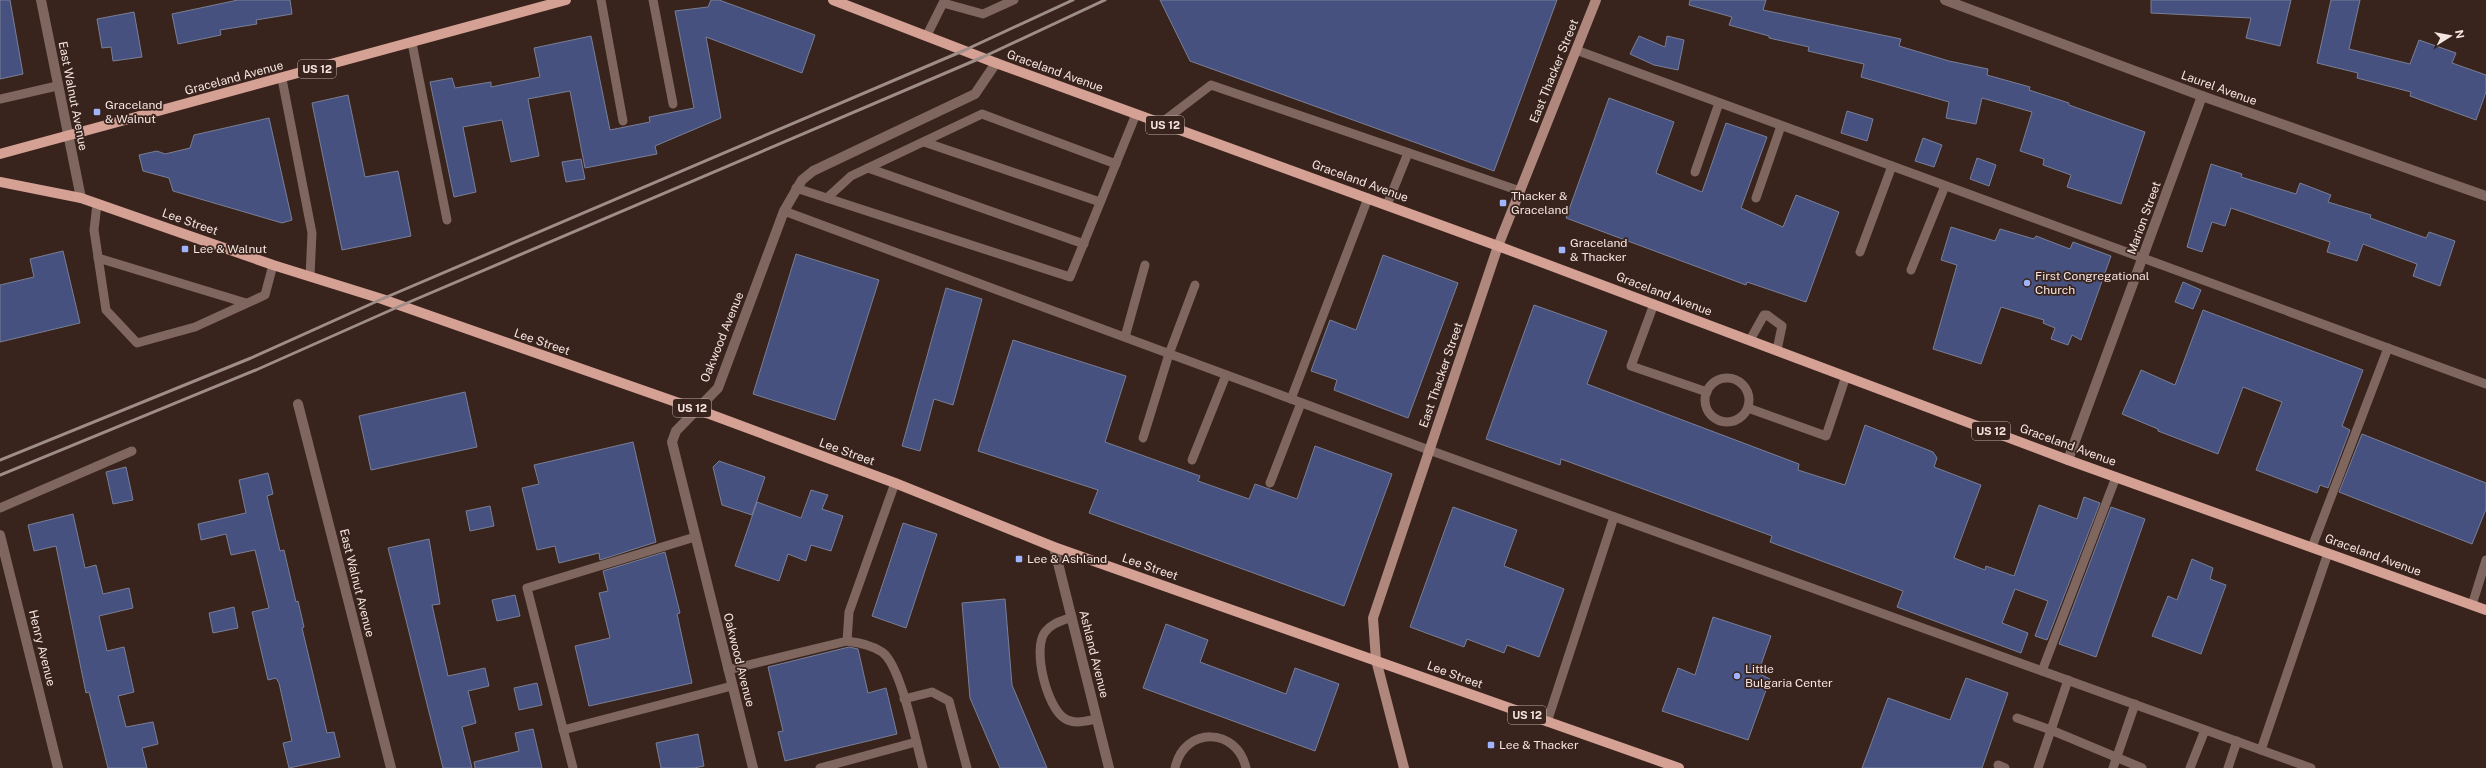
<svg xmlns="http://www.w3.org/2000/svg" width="2486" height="768" viewBox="0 0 2486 768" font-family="'Public Sans',sans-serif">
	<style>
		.building { fill: #46517f; stroke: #797f96 }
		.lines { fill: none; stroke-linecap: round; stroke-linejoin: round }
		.lane { stroke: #7f665f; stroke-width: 9 }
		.street { stroke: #7f665f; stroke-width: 10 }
		.secondary { stroke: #af877d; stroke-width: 10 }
		.primary { stroke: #d5a194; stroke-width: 10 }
		.rail { stroke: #9f8d88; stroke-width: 3 }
		.poi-dot { fill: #a0b3fd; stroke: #39231d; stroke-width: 1.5 }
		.labels { text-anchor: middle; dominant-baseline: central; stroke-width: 3.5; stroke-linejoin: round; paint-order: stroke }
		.shield { fill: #39231d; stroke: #bcaba6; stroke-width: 1 }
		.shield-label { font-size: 11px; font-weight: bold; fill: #f4e5e1 }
		.street-label { font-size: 12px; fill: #f4e5e1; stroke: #39231d }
		.poi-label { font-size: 12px; fill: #f4e5e1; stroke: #39231d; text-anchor: start }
	</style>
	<rect width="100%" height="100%" fill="#39231d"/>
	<!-- building -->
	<g class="building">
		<polygon points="0,0 10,0 23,74 0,79"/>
		<polygon points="238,0 290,0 292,14 256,20 257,24 220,30 221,35 178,44 172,14"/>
		<polygon points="711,0 719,0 815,35 802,73 706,37 721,118 655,146 657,154 585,168 570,91 528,99 539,156 511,162 502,120 463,127 476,192 454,197 430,82 452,78 455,88 491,82 491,87 540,77 534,48 591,36 610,130 650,122 649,117 694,108 675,11 708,7"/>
		<polygon points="1160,0 1557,0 1494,171 1190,61"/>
		<polygon points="1690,0 1766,0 1763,10 1901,39 1899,46 1949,61 1988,69 1987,75 2030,87 2029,90 2069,103 2069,105 2145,132 2121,204 2067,187 2071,175 2043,165 2044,159 2020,151 2032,112 1982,98 1976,124 1946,118 1949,102 1861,77 1864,64 1808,51 1809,47 1769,38 1769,36 1729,25 1732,17 1689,5"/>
		<polygon points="2151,0 2291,0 2280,46 2246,38 2251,18 2151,13"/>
		<polygon points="2331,0 2360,0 2349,49 2410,64 2419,40 2456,53 2452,63 2486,75 2486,92 2476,120 2410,96 2411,92 2357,78 2358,73 2317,63"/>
		<polygon points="134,12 142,57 113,61 111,47 102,48 97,19"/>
		<polygon points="1639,36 1665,47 1667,36 1684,40 1678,70 1654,65 1630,54"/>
		<polygon points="348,95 365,177 398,171 411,236 342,250 312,103"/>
		<polygon points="1609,98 1674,122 1656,173 1702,192 1726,123 1767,137 1741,208 1783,227 1796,195 1839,212 1806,302 1747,282 1746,285 1566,218"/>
		<polygon points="1847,111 1873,119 1867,141 1841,133"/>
		<polygon points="269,118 292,220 282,223 173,191 169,178 143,171 139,155 157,151 165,154 190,148 194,135"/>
		<polygon points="1923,138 1942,145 1934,167 1915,161"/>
		<polygon points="1977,158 1996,165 1989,186 1970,179"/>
		<polygon points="581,159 585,179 566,182 562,162"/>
		<polygon points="2211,164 2242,174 2241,177 2296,194 2300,183 2331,195 2328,202 2371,215 2370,218 2426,238 2429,232 2455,241 2440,286 2413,276 2417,264 2363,244 2357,261 2327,252 2330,242 2231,208 2225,226 2212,222 2202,252 2187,247"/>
		<polygon points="1951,227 1995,241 2000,229 2034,239 2036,236 2070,249 2073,242 2111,256 2081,340 2072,335 2068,345 2051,339 2055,328 2043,323 2044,320 2001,307 1981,364 1933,349 1957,265 1941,260"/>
		<polygon points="63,251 80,323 0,342 0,285 34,277 30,259"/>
		<polygon points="796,254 879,280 835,420 753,394"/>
		<polygon points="1383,255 1458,283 1408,418 1334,390 1337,380 1311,371 1330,320 1356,330"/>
		<polygon points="2183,282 2201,290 2193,309 2175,302"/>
		<polygon points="946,288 982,299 953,405 934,399 920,451 902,446"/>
		<polygon points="1534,305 1607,331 1587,384 1799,464 1798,470 1845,485 1865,425 1933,452 1937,458 1934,467 1981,485 1954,558 1985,570 1986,566 2014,576 2039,505 2077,519 2084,497 2100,503 2047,640 2035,636 2048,601 2015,589 2002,623 2028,633 2021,653 1897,607 1903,591 1770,542 1772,536 1561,459 1560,465 1486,439"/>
		<polygon points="2203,310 2363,370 2342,426 2350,430 2328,488 2320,485 2317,493 2256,470 2282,402 2243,387 2218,454 2158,431 2158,429 2122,414 2141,370 2175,385"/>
		<polygon points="1013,340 1126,376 1105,442 1200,476 1198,481 1249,499 1255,484 1297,499 1315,446 1392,474 1344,606 1089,513 1098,490 978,451"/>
		<polygon points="465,392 477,447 371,470 359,416"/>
		<polygon points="2362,434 2486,483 2486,509 2472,544 2339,492"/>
		<polygon points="633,442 656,542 600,560 599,553 559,563 555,546 537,550 522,488 539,484 534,465"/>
		<polygon points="719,461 765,477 752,515 722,505 713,467"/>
		<polygon points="126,467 133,500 113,504 106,472"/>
		<polygon points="268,473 273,494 267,496 280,551 284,550 296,602 298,601 304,627 302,628 327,733 334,732 340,757 289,768 283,743 292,741 279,683 276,678 268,680 252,612 269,608 255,550 231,555 226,534 201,540 198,524 246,513 239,480"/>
		<polygon points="811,490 828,495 822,509 843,516 831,551 811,545 806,561 788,554 779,581 735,566 757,502 801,518"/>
		<polygon points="490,506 494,526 470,531 466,511"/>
		<polygon points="1453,507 1517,530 1504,566 1564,589 1539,657 1507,645 1504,653 1467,639 1464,647 1410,627"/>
		<polygon points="2111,507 2145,519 2096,657 2059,644"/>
		<polygon points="73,514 85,568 96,565 103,594 129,588 133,608 99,616 107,651 124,647 134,692 118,696 126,727 153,722 158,744 142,748 147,768 108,768 89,692 86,693 56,546 34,551 28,525"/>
		<polygon points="903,523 937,534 906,628 872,616"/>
		<polygon points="429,539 440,604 432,605 448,676 485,668 489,686 468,691 476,723 462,727 472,768 443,768 388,548"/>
		<polygon points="665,552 680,613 677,614 692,683 589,706 575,646 610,638 599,593 608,591 603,571"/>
		<polygon points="2192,559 2213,568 2210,579 2226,585 2201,654 2152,636 2168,596 2177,600"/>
		<polygon points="515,595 520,616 497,621 492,600"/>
		<polygon points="1005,599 1012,685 1047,768 1000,768 970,698 962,603"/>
		<polygon points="234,607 238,628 213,633 209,613"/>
		<polygon points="1713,617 1771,636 1758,673 1770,679 1748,740 1662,711 1678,668 1695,675"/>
		<polygon points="1166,624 1208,640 1200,662 1286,694 1295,668 1339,684 1315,751 1143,688"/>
		<polygon points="849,647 858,649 868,693 886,688 897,734 785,761 778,732 783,731 768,667"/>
		<polygon points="1966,678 2008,693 1982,768 1862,768 1888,698 1950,720"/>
		<polygon points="537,683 542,705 519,710 514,688"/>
		<polygon points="533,729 542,768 475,768 474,762 519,751 515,733"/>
		<polygon points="698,734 704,766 694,768 661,768 656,743"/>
	</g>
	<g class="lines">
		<!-- lane -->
		<g class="lane">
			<polyline points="601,0 623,121"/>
			<polyline points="653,0 673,104"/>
			<polyline points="927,35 943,3 983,14 1014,0"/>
			<polyline points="412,43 447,220"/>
			<polyline points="1576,50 2486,384"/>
			<polyline points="282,79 312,233 310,276"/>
			<polyline points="0,99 57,86"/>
			<polyline points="1161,123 1211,85 1520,191"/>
			<polyline points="924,142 1100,202"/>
			<polyline points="868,168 1084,244"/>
			<polyline points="1695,172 1719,103"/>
			<polyline points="796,188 1070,277 1136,114"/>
			<polyline points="827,198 851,176 982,114 1116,164"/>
			<polyline points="1756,198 1781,126"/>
			<polyline points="97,204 94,230 106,310 137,343 195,327 265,295 273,265"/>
			<polyline points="1387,205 1408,153"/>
			<polyline points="784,211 1429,450 2311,768"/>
			<polyline points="1860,252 1892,166"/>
			<polyline points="98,258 246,303"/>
			<polyline points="1911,270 1945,186"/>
			<polyline points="1654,304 1631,366 1707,392"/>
			<polyline points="1125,337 1145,265"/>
			<polyline points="1750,340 1764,315 1767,315 1782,326 1777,350"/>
			<circle cx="1727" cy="400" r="22"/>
			<polyline points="1291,399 1368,198"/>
			<polyline points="1748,408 1826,436 1846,376"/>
			<polyline points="1143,438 1169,354 1195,285"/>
			<polyline points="1192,460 1226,375"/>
			<polyline points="1270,483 1301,403"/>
			<polyline points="0,508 132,451"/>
			<polyline points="2312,547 2388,348"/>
			<polyline points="2472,605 2486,560"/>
			<path d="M1072,617c-11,4 -20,6 -27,15 -13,17 2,75 19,86 10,7 22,3 33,1"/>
			<polyline points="847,641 849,612 895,483"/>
			<path d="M728,670l119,-29c13,2 24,4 35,11 19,13 34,91 41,116"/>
			<polyline points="2042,671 2116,477"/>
			<polyline points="2068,680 2051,730 2142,768"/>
			<polyline points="904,699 932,692 949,701 967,768"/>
			<polyline points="2017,718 2051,730 2038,768"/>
			<polyline points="1547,722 1614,517"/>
			<polyline points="563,730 732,686"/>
			<polyline points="2261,750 2328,553"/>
			<polyline points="1998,765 2005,768"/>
			<polyline points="573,768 527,588 695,537"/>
			<polyline points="820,768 916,742"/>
			<path d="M1175,768c9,-42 62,-41 71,0"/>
			<polyline points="2113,768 2135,704"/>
			<polyline points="2190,768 2205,730"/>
			<polyline points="2228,768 2237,741"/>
		</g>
		<!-- street -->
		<g class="street">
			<polyline points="41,0 81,198"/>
			<polyline points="1945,0 2202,96 2486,196"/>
			<polyline points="298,404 391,768"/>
			<polyline points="2068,460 2202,96"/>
			<polyline points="0,535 58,768"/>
			<polyline points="1054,547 1109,768"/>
			<polyline points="753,768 672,442 676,431 718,388 784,211 802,180 813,171 975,94 996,63"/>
		</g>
		<!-- secondary -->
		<polyline class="secondary" points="1404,768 1376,660 1373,618 1498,246 1596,0"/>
		<!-- primary -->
		<g class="primary">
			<polyline points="833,0 996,63 1498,246 2068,460 2486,610"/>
			<polyline points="0,154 566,0"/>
			<polyline points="0,182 81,198 273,265 382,299 696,409 895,483 1054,547 1679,768"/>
		</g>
		<!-- rail -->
		<g class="rail">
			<polyline points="0,460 251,358 382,299 965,50 1073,0"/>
			<polyline points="0,475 256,370 400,306 983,57 1105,0"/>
		</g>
	</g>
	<!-- markers -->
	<g class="poi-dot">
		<rect x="93" y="108" width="8" height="8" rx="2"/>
		<rect x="1499" y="199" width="8" height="8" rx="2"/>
		<rect x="181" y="245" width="8" height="8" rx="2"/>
		<rect x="1558" y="246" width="8" height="8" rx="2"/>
		<circle cx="2027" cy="283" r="4"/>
		<rect x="1015" y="555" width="8" height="8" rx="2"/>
		<circle cx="1737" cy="676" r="4"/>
		<rect x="1487" y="741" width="8" height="8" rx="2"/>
	</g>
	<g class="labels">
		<!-- shield labels -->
		<g class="shield">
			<rect x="298" y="60" width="38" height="18" rx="3"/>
			<rect x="1146" y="116" width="38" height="18" rx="3"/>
			<rect x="673" y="399" width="38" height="18" rx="3"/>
			<rect x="1972" y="422" width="38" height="18" rx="3"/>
			<rect x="1508" y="706" width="38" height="18" rx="3"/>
		</g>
		<g class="shield-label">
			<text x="317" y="69">US 12</text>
			<text x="1165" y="125">US 12</text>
			<text x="692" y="408">US 12</text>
			<text x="1991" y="431">US 12</text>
			<text x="1527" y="715">US 12</text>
		</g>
		<!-- street labels -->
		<g class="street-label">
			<text transform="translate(1055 71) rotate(20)">Graceland Avenue</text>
			<text transform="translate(1554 71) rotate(-68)">East Thacker Street</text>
			<text transform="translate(234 78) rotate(-15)">Graceland Avenue</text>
			<text transform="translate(2219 88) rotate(20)">Laurel Avenue</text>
			<text transform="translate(73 96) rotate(79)">East Walnut Avenue</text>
			<text transform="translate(1360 181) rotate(20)">Graceland Avenue</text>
			<text transform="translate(2144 218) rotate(-70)">Marion Street</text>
			<text transform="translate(190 222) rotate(19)">Lee Street</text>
			<text transform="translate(1664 294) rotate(21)">Graceland Avenue</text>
			<text transform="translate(722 337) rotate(-68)">Oakwood Avenue</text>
			<text transform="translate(542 342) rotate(19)">Lee Street</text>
			<text transform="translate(1441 375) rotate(-71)">East Thacker Street</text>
			<text transform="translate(2068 445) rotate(20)">Graceland Avenue</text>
			<text transform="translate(847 452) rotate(20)">Lee Street</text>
			<text transform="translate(2373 555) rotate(20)">Graceland Avenue</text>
			<text transform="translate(1150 567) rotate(19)">Lee Street</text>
			<text transform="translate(357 583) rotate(76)">East Walnut Avenue</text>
			<text transform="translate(42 648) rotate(76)">Henry Avenue</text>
			<text transform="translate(1094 654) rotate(76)">Ashland Avenue</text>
			<text transform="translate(739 660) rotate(76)">Oakwood Avenue</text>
			<text transform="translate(1455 675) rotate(20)">Lee Street</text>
		</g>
		<!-- poi labels -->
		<g class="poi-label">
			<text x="105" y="105">Graceland<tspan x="105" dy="14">&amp; Walnut</tspan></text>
			<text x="1511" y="196">Thacker &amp;<tspan x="1511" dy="14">Graceland</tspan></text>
			<text x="1570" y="243">Graceland<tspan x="1570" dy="14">&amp; Thacker</tspan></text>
			<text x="193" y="249">Lee &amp; Walnut</text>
			<text x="2035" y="276">First Congregational<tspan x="2035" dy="14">Church</tspan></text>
			<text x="1027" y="559">Lee &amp; Ashland</text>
			<text x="1745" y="669">Little<tspan x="1745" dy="14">Bulgaria Center</tspan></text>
			<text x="1499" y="745">Lee &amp; Thacker</text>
		</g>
	</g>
	<!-- north arrow -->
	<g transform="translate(2450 36) rotate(79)" stroke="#39231d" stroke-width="3" paint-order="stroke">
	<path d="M0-3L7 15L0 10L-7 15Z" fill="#f4e5e1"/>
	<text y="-6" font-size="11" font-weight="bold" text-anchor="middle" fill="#f4e5e1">N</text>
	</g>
</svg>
